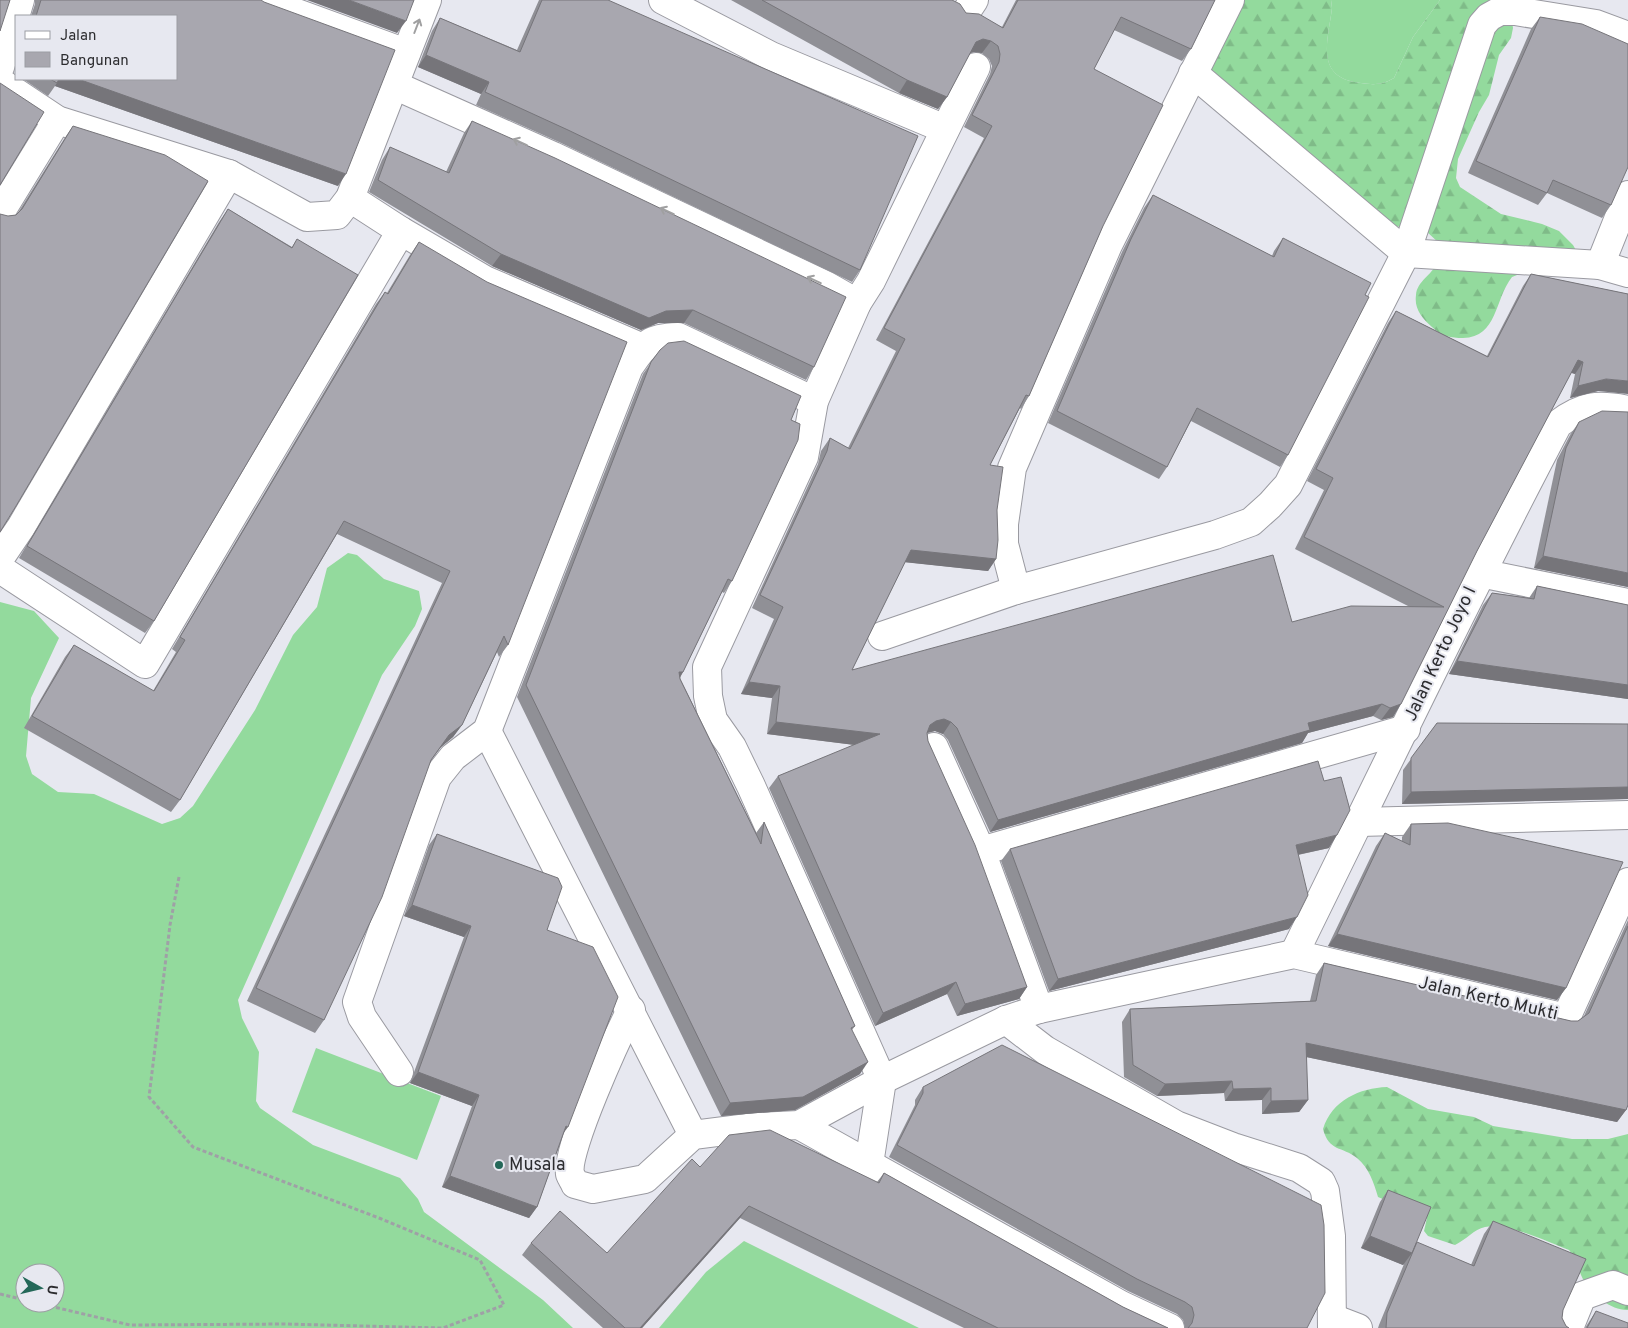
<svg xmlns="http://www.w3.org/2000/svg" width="1628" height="1328" viewBox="0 0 1628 1328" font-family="Overpass,sans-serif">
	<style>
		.grass { fill: #93da9d; fill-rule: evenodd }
		.forest { fill: url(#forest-firs) }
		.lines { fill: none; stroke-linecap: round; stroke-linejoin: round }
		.street-casing { stroke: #9a9aa1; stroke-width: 30 }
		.path { stroke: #9fa0a6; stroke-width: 3; stroke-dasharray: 4 2.5; stroke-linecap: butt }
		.street { stroke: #fff; stroke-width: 28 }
		.wall { fill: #909096 }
		.shaded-wall { fill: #76757a }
		.building { fill: #a8a7af; stroke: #76757a }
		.oneway { stroke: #a0a0a1 }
		.poi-dot { fill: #246859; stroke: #e7e8f0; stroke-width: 2 }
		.labels { text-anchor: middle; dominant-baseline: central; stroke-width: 4; stroke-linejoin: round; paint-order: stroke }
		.street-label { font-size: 18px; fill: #2c2c2f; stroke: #e7e8f0 }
		.poi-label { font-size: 18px; fill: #2c2c2f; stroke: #e7e8f0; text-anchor: start }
	</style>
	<defs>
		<pattern id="forest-firs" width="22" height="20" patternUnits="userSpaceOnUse" patternTransform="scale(1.25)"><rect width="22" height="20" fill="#93da9d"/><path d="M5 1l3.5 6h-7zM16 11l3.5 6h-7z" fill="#7fbb88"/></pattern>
	</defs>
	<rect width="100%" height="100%" fill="#e7e8f0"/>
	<!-- grass -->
	<g class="grass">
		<path d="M1331,0h109l-27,37 -19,41c-12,7 -20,7 -33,5 -47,-5 -33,-42 -29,-75z"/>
		<path d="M348,553l9,2 27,24 35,12 3,18 -7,17 -33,49 -144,325 4,18 17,34 -3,49 4,7 53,37 87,33 18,21 6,13 119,88 30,28h-573v-726l34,9 25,27 -28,60 -5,58 6,18 26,18 36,2 68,30 18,-6 13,-12 62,-96 38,-75 24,-28 10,-39zM25,1273h30v30h-30z"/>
		<polygon points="316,1048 441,1096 417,1160 292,1112"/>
		<polygon points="744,1241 919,1328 659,1328 706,1272"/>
	</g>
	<!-- forest -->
	<g class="forest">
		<path d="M1244,0h87l1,8c-4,33 -18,70 29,75 13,2 21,2 33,-5l19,-41 27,-37h68l5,28 -2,10 -12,17 -10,40 -10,17 -21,47 -2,19 4,9 41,27 41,10 17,7 14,14 4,7 -65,25c-18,23 -14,60 -49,61 -12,0 -22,-2 -31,-11 -10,-9 -18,-18 -16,-32 1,-14 16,-20 21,-32 2,-6 2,-13 3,-19l-14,-13 -57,-9 -104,-98c-16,-25 -27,-28 -54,-38l-6,-31z"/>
		<path d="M1387,1087l41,22 46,8 19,9 79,13h36l20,-5v176c-15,1 -37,-15 -44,-29 -6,-10 -7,-22 -15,-31 -21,-8 -62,-28 -84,-23 -11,2 -19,13 -30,18l-27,-9 -4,-5 3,-13 -49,-21c-4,-14 -9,-29 -21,-39 -15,-12 -28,-6 -34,-29 9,-29 37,-41 64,-42z"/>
	</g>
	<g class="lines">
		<!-- street casing -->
		<g class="street-casing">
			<g id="street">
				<polyline points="261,0 406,53"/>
				<polyline points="663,0 771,56 945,129"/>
				<polyline points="966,12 974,0"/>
				<polyline points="0,67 20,0"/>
				<polyline points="1193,73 1406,253 1600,265 1628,273"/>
				<polyline points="0,82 57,120 229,174 307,217 337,215 350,198 427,0"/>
				<polyline points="394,85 553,156 827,286 857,303"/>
				<polyline points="350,198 401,231 485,280 643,348"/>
				<polyline points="0,213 57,120"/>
				<polyline points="1600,265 1628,195"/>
				<polyline points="0,558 21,527 229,174"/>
				<polyline points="0,569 145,664 401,231"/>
				<polyline points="1480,573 1628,603"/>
				<polyline points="1016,590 1004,544 1004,524 1012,468 1108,245 1230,0"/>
				<polyline points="882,636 1016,590 1215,535 1251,522 1270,505 1288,485 1406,253 1482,25 1489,17 1500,11 1515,11 1596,24 1628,36"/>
				<polyline points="487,731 693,1135"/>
				<polyline points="934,747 981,851 1039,1009"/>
				<polyline points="1359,822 1628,815"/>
				<polyline points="981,851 1406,729"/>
				<path d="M1294,954c87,-177 172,-355 264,-530 25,-19 40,-20 70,-14"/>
				<path d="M631,1010c-13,26 -66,140 -61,164 1,3 4,7 5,10l18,5 52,-10 48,-44 63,-8 43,-2 83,-45 124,-60 33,-11 255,-55 272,64 62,-136"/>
				<polyline points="1006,1020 1045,1050 1176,1125 1233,1147 1299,1168 1321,1182 1325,1191 1331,1236 1332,1328"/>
				<path d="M399,1072l-37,-55 -5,-15 80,-225 16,-20 34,-26 142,-364c17,-24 19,-29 49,-30l136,64"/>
				<polyline points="799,1125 1121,1305 1170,1328"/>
				<polyline points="869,1164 882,1080 751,786 732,747 713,720 708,696 707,667 804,457 814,401 857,303 871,281 976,67"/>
				<polyline points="1332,1318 1358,1328"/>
				<polyline points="1569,1328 1582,1296 1613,1285 1628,1291"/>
			</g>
		</g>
		<!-- path -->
		<g class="path">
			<polyline points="179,877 170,925 149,1097 193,1147 379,1218 480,1260 504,1305 443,1328"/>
			<polyline points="0,1294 25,1300"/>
			<polyline points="37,1303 130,1325 286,1324 442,1328"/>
		</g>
		<!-- street -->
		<use href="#street" class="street"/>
	</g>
	<!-- wall -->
	<g class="wall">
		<polygon points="35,0 261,0 338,186 55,86 48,96 23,79 176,79 176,16 31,16 35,4"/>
		<polygon points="539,0 608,0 860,270 852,282 559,142 476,105 481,94 418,67 432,31 440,18 517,50"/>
		<polygon points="731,0 952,0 966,13 1002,27 1016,0 1215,0 1191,49 1182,61 1114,30 1094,69 1103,226 1029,396 1021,409 1020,408 990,465 997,510 996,559 988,571 905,562 852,670 1292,622 1410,607 1295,549 1324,490 1307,481 1388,323 1396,311 1487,356 1523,286 1531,274 1628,294 1598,391 1570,398 1575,374 1571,373 1477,551 1393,717 1381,720 1373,716 1308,733 1302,743 990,832 948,740 943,734 935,731 927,733 928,741 1027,987 1019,999 957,1016 947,994 875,1026 769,788 778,776 855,745 767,734 772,698 741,694 774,619 752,608 818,464 821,451 830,438 848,448 896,351 876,340 984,138 964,127 990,74 992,66 989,59 982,53 974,52 970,53 947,97 938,109 899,93"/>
		<polygon points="1540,17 1611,205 1602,218 1547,193 1538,205 1468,173 1531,29"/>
		<polygon points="472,121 814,367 806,380 684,323 658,323 641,330 492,266 369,192 382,160 390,147 446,172 464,133"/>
		<polygon points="73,126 0,532 8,216 16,215 19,211 64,139"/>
		<polygon points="1153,195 1272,256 1274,251 1283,238 1288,455 1280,467 1191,421 1167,467 1159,479 1048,423 1122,252 1144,208"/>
		<polygon points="228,209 292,247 297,239 154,621 145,633 19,558 219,222"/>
		<polygon points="419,242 508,645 499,657 497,652 462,725 453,737 441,747 430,761 324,1020 315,1033 247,1001 442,583 337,534 180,800 171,812 24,728 65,657 74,645 153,691 176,652 172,649 376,304 385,292 387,293 410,255"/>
		<polygon points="660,350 791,420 732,581 724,593 722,592 680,678 756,833 764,822 855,1026 852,1030 860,1074 795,1110 721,1116 517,697 643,374"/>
		<polygon points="1579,422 1628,587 1534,568 1557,460 1570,435"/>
		<polygon points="1537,586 1628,605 1628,699 1449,674 1483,605 1492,593 1529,598"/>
		<polygon points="1437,723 1628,724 1628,799 1402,804 1403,770"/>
		<polygon points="1411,824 1566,988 1557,1000 1328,946 1376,846 1385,833 1402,841 1402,837"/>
		<polygon points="437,834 547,930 563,1135 537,1207 529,1218 442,1187 472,1106 410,1083 464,937 404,916 429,845"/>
		<polygon points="1329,848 1298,855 1289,929 1049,991 1001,861 1010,849"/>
		<polygon points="1628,920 1628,1105 1626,1110 1617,1122 1306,1057 1308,1100 1299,1112 1262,1114 1262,1100 1225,1101 1224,1093 1157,1096 1124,1077 1122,1022 1130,1009 1310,1001 1316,975 1324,963 1571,1021 1578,1021 1584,1016"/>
		<polygon points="923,1087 1307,1328 1185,1328 1183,1320 1177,1314 1128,1291 889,1157 915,1105 915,1100"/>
		<polygon points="700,1167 877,1182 884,1173 1123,1307 1168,1328 964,1328 740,1218 642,1328 603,1328 522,1255 531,1243 607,1253"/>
		<polygon points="1388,1190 1416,1243 1471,1265 1484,1234 1493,1221 1563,1310 1562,1318 1566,1326 1569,1328 1378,1328 1379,1325 1404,1264 1403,1265 1361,1248 1380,1202"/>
		<polygon points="1596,1311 1628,1328 1585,1328"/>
	</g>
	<!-- shaded-wall -->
	<g class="shaded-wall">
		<polygon points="307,0 349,0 406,21 397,33"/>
		<polygon points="983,39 991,41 982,53 974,52 967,54 976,42"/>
		<polygon points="426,55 489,82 481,94 418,67"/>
		<polygon points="58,79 78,79 346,174 338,186 55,86 57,83"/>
		<polygon points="907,80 947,97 938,109 899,93"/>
		<polygon points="501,254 666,311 693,310 684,323 658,323 641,330 492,266"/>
		<polygon points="1578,360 1583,362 1575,374 1570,372"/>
		<polygon points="1606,379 1628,381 1628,394 1598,391 1570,398 1578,386"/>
		<polygon points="911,550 996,559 988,571 903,562"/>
		<polygon points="1543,556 1628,573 1628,587 1534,568"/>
		<polygon points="1457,661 1628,685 1628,699 1449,674"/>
		<polygon points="679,672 683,672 675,685"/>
		<polygon points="749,682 780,686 772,698 741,694"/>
		<polygon points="1382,704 1373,716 1308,733 1302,743 990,832 998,820 1308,723"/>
		<polygon points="1401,704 1393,717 1381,720 1390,708"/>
		<polygon points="944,719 951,722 943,734 935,731 927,733 930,725 936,721"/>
		<polygon points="776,722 880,734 871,747 767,734"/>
		<polygon points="462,725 453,737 441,747 422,772 449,735"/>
		<polygon points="1628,787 1628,799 1402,804 1411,792"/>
		<polygon points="1337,835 1329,848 1287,857 1296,845"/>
		<polygon points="412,905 471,926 464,937 404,916"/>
		<polygon points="1297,917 1289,929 1049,991 1058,979"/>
		<polygon points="1337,934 1566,988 1557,1000 1328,946"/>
		<polygon points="956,982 947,994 875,1026 883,1013"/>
		<polygon points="1027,987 1019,999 957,1016 965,1004"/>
		<polygon points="1306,1043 1626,1110 1617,1122 1297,1055"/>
		<polygon points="868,1062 860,1074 795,1110 721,1116 730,1103"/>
		<polygon points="418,1072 479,1095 472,1106 410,1083"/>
		<polygon points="1232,1081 1224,1093 1157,1096 1165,1084"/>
		<polygon points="1271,1088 1262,1100 1225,1101 1233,1089"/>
		<polygon points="1308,1100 1299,1112 1262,1114 1271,1101"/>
		<polygon points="566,1126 568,1127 560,1138"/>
		<polygon points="450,1176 537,1207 529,1218 442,1187"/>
		<polygon points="749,1206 740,1218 642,1328 640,1328"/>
		<polygon points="1370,1236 1412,1253 1403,1265 1361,1248"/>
	</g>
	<!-- building -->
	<g class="building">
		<polygon points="0,0 10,0 0,31"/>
		<polygon points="41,0 261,0 264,2 395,50 346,174 78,79 176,79 176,16 36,16"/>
		<polygon points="349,0 414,0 406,21"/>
		<polygon points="542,0 608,0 918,136 860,270 568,130 485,92 489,82 426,55 440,18 520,52"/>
		<polygon points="762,0 952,0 960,4 966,13 979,14 1003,28 1018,0 1215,0 1191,49 1121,17 1094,69 1163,105 1103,226 1029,396 1026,395 990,465 1003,467 997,510 998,540 996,559 911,550 852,670 1273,555 1292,622 1351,606 1444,607 1304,537 1333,478 1316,469 1396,311 1488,357 1531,274 1628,294 1628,381 1606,379 1578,386 1583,362 1578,360 1477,551 1401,704 1390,708 1382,704 1308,723 1310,730 998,820 957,728 951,722 944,719 936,721 930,725 927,733 928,741 975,845 1027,987 965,1004 956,982 883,1013 778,776 880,734 776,722 780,686 749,682 783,607 760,595 827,451 830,438 850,449 905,339 884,328 992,126 972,115 999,62 1000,54 998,46 991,41 983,39 976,42 947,97 907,80"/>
		<polygon points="1540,17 1582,24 1628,44 1628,167 1611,205 1553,180 1547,193 1476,161"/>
		<polygon points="50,79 59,79 57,83"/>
		<polygon points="0,83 44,112 0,185"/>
		<polygon points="472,121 555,158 846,297 814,367 693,310 666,311 649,318 501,254 378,180 390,147 449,173"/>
		<polygon points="73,126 165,155 208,181 16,506 0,532 0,214 8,216 16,215 22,209"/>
		<polygon points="1153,195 1274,257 1283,238 1371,283 1365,295 1369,297 1288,455 1197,408 1167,467 1057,411 1131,239"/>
		<polygon points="228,209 292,248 297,239 358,275 154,621 27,546"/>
		<polygon points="419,242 487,282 627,342 508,645 504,636 462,725 449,735 431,760 382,897 324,1020 256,988 450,571 344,521 180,800 32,716 74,645 154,691 185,640 180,637 385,292 388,294"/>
		<polygon points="684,341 801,396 791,420 800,424 798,440 732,581 728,579 683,672 679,672 680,679 761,844 764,822 855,1026 851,1028 868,1062 803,1097 730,1103 526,685 651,362 660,350 668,343"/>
		<polygon points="1602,411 1628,412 1628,573 1543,556 1566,448 1579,422"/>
		<polygon points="1537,586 1628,605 1628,685 1457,661 1492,593 1534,599"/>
		<polygon points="1437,723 1628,724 1628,787 1411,792 1411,758"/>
		<polygon points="1318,761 1324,781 1341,777 1350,810 1337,835 1296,845 1308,895 1297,917 1058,979 1010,849"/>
		<polygon points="1448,823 1623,862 1566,988 1337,934 1385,833 1410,845 1411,824"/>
		<polygon points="437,834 558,878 562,887 547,930 593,947 618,997 568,1127 566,1126 537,1207 450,1176 479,1095 418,1072 471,926 412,905"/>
		<polygon points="1628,926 1628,1105 1626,1110 1306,1043 1308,1100 1271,1101 1271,1088 1233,1089 1232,1081 1165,1084 1133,1065 1130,1009 1316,1001 1324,963 1571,1021 1578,1021 1589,1013"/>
		<polygon points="1002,1045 1321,1205 1324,1225 1325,1293 1307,1328 1188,1328 1192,1323 1194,1315 1192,1307 1185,1302 1137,1279 897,1145 923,1093 923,1087"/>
		<polygon points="770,1130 879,1183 884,1173 1123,1307 1168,1328 998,1328 749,1206 640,1328 625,1328 531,1243 560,1211 607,1253 692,1159 700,1167 729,1135"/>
		<polygon points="1388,1190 1431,1207 1412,1253 1370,1236"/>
		<polygon points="1493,1221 1586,1259 1563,1310 1562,1318 1566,1326 1569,1328 1386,1328 1387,1313 1417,1242 1474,1266"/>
		<polygon points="1596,1311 1628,1323 1628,1328 1587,1328"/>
	</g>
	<!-- one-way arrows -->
	<defs><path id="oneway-shaft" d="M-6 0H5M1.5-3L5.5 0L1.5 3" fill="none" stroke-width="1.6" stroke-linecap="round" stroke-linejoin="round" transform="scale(1.25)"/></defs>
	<g class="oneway">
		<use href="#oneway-shaft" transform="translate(417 26) rotate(-69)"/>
		<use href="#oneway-shaft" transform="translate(520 142) rotate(-156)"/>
		<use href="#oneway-shaft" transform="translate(667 211) rotate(-155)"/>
		<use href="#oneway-shaft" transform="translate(814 280) rotate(-155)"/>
	</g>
	<!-- markers -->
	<circle class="poi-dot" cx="499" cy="1165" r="5"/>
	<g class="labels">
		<!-- street labels -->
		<g class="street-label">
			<text transform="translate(1441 654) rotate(-65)">Jalan Kerto Joyo I</text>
			<text transform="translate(1488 999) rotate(13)">Jalan Kerto Mukti</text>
		</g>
		<!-- poi labels -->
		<g class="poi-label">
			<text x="509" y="1165">Musala</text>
		</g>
	</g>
	<!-- legend -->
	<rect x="15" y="15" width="162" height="65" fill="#e7e8f0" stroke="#9c9da3"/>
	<rect x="25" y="31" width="25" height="8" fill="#ffffff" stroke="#9c9da3"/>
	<text x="60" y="40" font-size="15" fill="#2c2c2f">Jalan</text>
	<rect x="25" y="52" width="25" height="15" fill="#a8a7af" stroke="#9c9da3"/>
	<text x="60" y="65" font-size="15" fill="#2c2c2f">Bangunan</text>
	<!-- north arrow -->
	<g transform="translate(40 1288) rotate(98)"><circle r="24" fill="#e7e8f0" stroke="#9c9da3"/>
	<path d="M0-4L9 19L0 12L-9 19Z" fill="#246859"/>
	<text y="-8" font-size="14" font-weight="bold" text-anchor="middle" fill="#2c2c2f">U</text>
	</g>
</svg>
